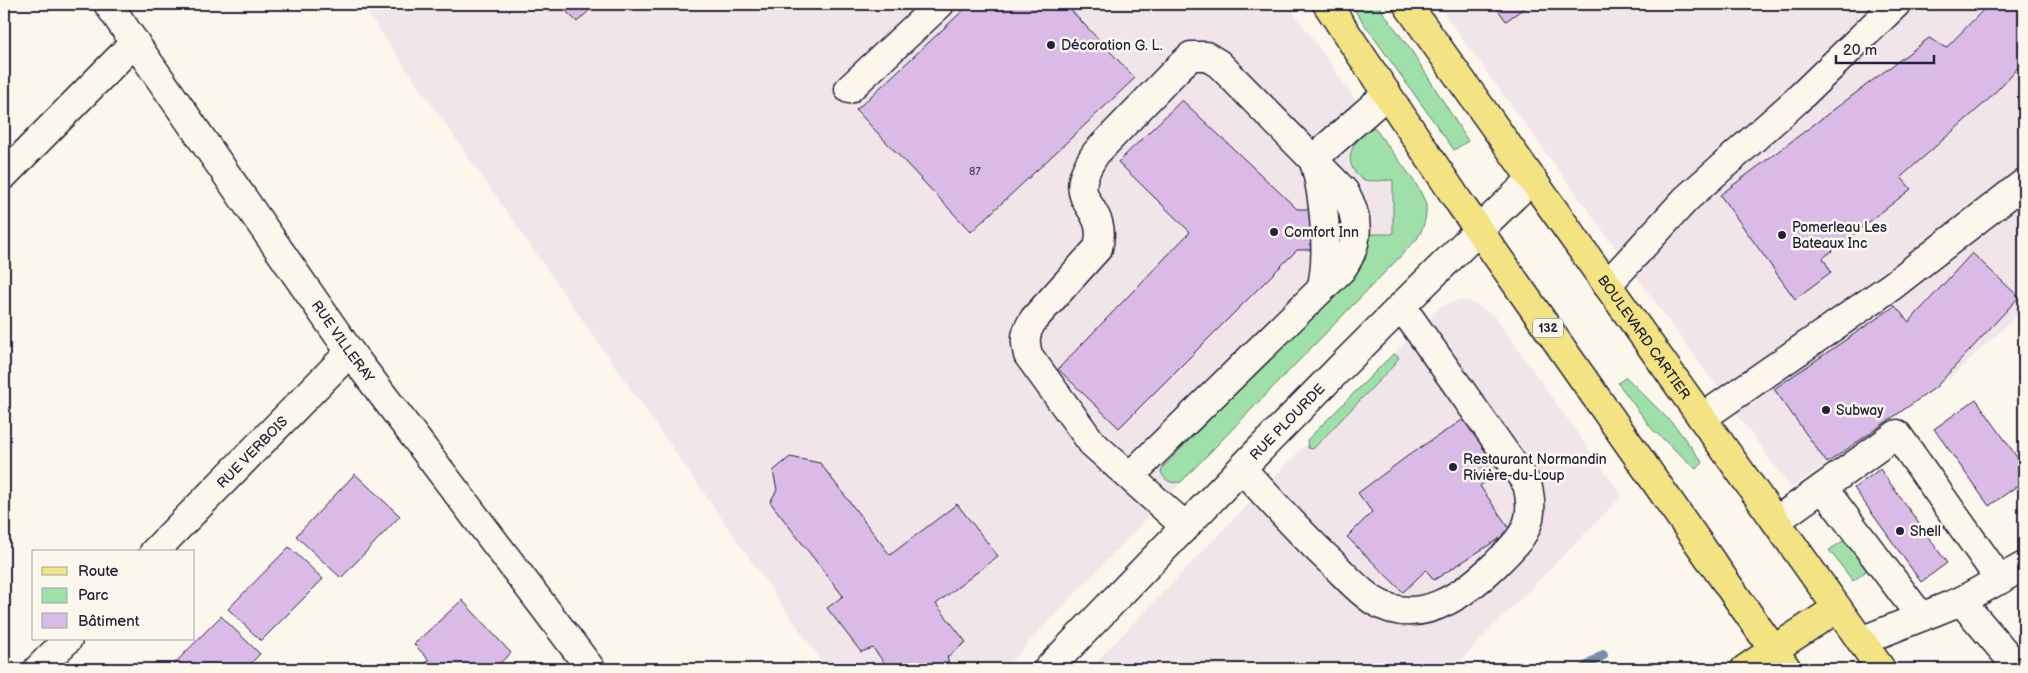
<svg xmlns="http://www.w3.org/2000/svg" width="2028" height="673" viewBox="0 0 2028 673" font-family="'Balsamiq Sans',sans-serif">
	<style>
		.built { fill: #f1e5ea }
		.green { fill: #9fe0aa; stroke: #608172 }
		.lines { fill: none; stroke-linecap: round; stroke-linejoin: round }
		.stream { stroke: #768cab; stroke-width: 10 }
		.building { fill: #dabbe7; stroke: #22223b }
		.minor-casing { stroke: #22223b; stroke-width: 31 }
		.major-casing { stroke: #22223b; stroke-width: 31 }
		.highway-casing { stroke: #22223b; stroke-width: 31 }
		.minor { stroke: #fbf7ec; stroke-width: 28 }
		.major { stroke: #f4e382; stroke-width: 28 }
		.highway { stroke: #f4e382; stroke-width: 28 }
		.poi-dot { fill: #22223b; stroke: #fbf7ec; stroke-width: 2 }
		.labels { text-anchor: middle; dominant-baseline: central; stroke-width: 5; stroke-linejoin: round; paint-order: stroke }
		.number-label { font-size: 11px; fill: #504866 }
		.shield { fill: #fbf7ec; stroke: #636270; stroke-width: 1 }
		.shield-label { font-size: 12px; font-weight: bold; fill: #22223b }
		.poi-label { font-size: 14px; fill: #22223b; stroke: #fbf7ec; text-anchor: start }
		.street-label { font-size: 14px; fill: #22223b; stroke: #fbf7ec }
	</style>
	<rect width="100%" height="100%" fill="#fbf7ec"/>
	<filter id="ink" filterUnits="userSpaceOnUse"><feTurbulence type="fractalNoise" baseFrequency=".02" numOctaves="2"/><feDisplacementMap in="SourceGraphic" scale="10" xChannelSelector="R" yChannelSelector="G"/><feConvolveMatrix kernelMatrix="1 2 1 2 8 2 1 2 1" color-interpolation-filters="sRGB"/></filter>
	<g filter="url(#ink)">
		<!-- built -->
		<g class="built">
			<polygon points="361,4 1288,4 1422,194 1426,206 1424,226 1417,239 1397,262 1363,294 1181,482 1004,669 827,669"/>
			<polygon points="1437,4 2024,4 2024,309 1952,376 1791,488"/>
			<polygon points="1459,300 1471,302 1494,315 1622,496 1452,669 1089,669 1393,354 1442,306"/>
		</g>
		<!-- green -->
		<g class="green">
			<polygon points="1350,4 1377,4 1413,53 1468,141 1454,150"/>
			<path d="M1374,127c12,18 49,60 52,79 1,12 -3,23 -9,33l-236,243c-10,2 -16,-1 -20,-10l2,-5 200,-204 3,-5 -1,-24h28v-54c-9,0 -20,2 -28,0 -6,-1 -9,-6 -12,-11 -9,-18 6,-33 21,-42z"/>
			<polygon points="1393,354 1399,357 1394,365 1313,449 1308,448 1307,440"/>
			<polygon points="1626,377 1676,427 1703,463 1696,469 1652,429 1618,383"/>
			<polygon points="1843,541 1848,541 1867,565 1865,572 1853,581 1829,550"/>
		</g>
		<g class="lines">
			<!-- stream -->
			<polyline class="stream" points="1583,669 1603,655"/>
		</g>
		<!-- building -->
		<g class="building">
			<polygon points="559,4 596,4 577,22"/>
			<polygon points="970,4 1065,4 1135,78 971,232 856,110"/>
			<polygon points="1494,4 1530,4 1506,21"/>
			<polygon points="1989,4 2024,4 2024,61 1988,100 1901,177 1911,189 1823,258 1831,272 1795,299 1720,195 1929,38 1946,48"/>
			<polygon points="1182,100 1297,209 1341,209 1341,249 1297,250 1119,428 1058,369 1190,232 1118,162"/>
			<polygon points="1972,253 2019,297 1935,388 1827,463 1774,389 1895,306 1909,322"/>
			<polygon points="1976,399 2024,467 2024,481 1989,506 1934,429"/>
			<polygon points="1464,419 1499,471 1480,486 1511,531 1434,580 1426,570 1403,592 1347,537 1372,512 1358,493 1413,452"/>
			<polygon points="790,457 820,463 890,555 957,504 998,556 936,604 966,642 947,657 951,669 889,669 873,648 861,652 827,608 843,596 770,502 777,490 773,471"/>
			<polygon points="1880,469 1947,563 1921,582 1854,488"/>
			<polygon points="355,474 400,516 341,578 296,536"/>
			<polygon points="289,547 323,579 261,641 228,609"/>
			<polygon points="462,600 511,653 493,669 419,669 429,660 414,644"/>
			<polygon points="221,616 260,654 245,669 169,669"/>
		</g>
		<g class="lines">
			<!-- minor casing -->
			<g class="minor-casing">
				<g id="minor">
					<path id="s1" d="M108,4l242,348 241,317"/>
					<polyline points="849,89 940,4"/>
					<polyline points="4,175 135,42"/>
					<polyline points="1607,285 1686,199 1796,101 1896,4"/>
					<path d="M1321,289c9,-31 3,-99 -8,-130l74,-65"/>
					<polyline points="1702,418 1892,286 2024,183"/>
					<path d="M1242,469c29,31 56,62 87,91 14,13 28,30 45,41 44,27 89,-5 121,-36 26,-26 43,-41 32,-81l-125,-177"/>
					<path d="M1130,476l211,-206c19,-26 19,-52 3,-79l-125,-127 -13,-8h-15l-12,11 -83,86c-37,54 14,48 2,95l-64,71c-9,13 -10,21 -6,36l64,88 94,84"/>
					<polyline points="1823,488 1921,617"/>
					<polyline points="1776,521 1897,434 2000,580"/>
					<path id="s2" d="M154,552l196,-200"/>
					<polyline points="1961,601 2019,669"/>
					<polyline points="1861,641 1961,601 2024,566"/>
					<polyline points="38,669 68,639"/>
					<path id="s3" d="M1048,669c159,-165 318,-332 484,-490"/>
				</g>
			</g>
			<!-- major casing -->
			<g class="major-casing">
				<g id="major">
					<polyline points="1327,4 1459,202 1787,669"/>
					<path id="s4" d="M1407,4l474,665"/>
					<polyline points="1773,650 1836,609"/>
				</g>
			</g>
			<!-- highway casing -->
			<g class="highway-casing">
				<polyline id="highway" points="1745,669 1773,650"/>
			</g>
			<!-- minor -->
			<use href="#minor" class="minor"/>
			<!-- major -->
			<use href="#major" class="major"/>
			<!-- highway -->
			<use href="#highway" class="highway"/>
		</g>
	</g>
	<!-- markers -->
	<g class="poi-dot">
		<circle cx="1051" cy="45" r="5"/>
		<circle cx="1274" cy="232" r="5"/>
		<circle cx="1782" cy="235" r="5"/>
		<circle cx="1826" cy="410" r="5"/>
		<circle cx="1453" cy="467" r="5"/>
		<circle cx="1900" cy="531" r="5"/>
	</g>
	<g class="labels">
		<!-- number labels -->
		<g class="number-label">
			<text x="975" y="171">87</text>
		</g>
		<!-- shield labels -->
		<rect class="shield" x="1533" y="318.5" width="30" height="19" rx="4"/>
		<g class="shield-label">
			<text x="1548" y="328">132</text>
		</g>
		<!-- poi labels -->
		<g class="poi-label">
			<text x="1061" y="45">Décoration G. L.</text>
			<text x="1792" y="227">Pomerleau Les<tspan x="1792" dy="16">Bateaux Inc</tspan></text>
			<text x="1284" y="232">Comfort Inn</text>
			<text x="1836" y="410">Subway</text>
			<text x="1463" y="459">Restaurant Normandin<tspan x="1463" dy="16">Rivière-du-Loup</tspan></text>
			<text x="1910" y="531">Shell</text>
		</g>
		<!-- street labels -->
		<g class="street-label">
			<text stroke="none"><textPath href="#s4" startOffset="409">BOULEVARD CARTIER</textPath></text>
			<text stroke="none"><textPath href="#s1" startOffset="411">RUE VILLERAY</textPath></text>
			<text stroke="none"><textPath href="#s3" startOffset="344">RUE PLOURDE</textPath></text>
			<text stroke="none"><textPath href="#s2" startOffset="140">RUE VERBOIS</textPath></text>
		</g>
	</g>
	<!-- margin -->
	<rect width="2028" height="673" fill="none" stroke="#fbf7ec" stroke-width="20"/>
	<rect x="10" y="10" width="2008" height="653" fill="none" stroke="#22223b" stroke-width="2" filter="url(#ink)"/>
	<!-- legend -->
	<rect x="32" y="550" width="162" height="90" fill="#fbf7ec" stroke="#a4a2a5"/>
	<rect x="42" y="567" width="25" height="8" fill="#f4e382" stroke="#a4a2a5"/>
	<text x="78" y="576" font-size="15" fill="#22223b">Route</text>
	<rect x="42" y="588" width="25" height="15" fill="#9fe0aa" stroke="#a4a2a5"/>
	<text x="78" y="600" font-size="15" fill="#22223b">Parc</text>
	<rect x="42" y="613" width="25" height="15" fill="#dabbe7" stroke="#a4a2a5"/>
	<text x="78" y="626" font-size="15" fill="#22223b">Bâtiment</text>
	<!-- scale -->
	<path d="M1836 55v8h98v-8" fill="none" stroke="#22223b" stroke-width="2.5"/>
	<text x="1843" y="55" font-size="15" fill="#22223b" stroke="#fbf7ec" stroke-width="4" paint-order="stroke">20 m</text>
</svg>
